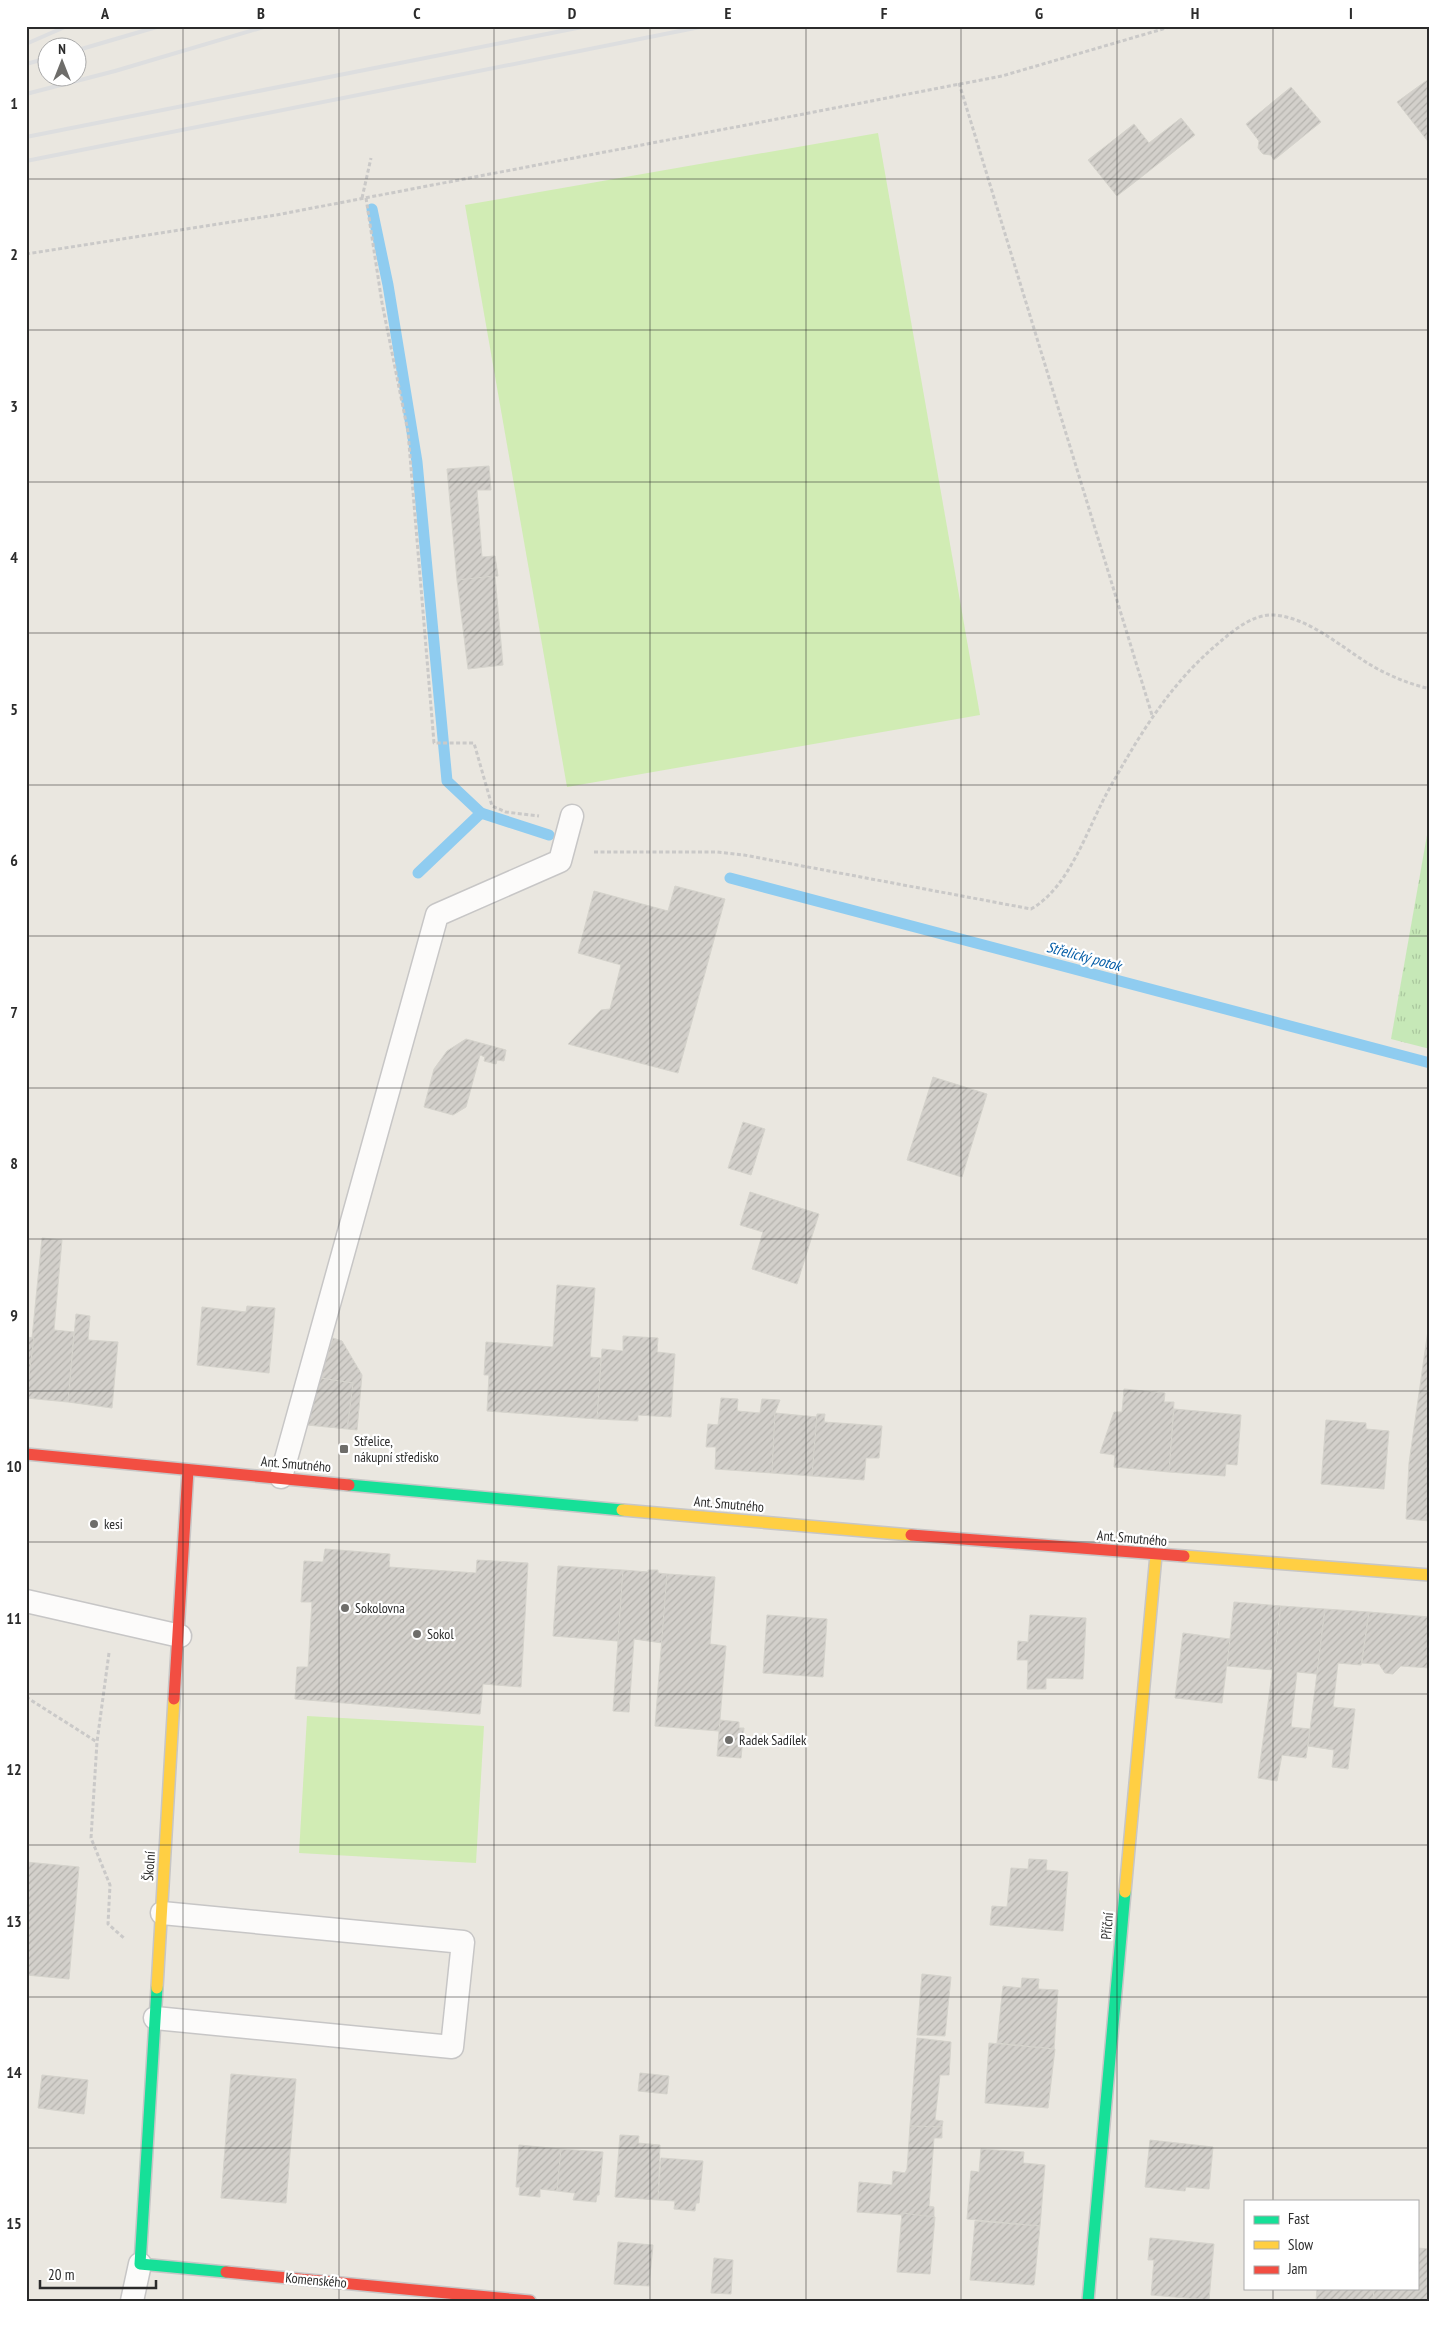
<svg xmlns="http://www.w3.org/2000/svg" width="1456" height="2327" viewBox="0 0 1456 2327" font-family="'PT Sans Narrow',sans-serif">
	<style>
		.park { fill: url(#park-tufts) }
		.pitch { fill: #d1ecb4 }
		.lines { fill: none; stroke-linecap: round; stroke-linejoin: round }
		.stream { stroke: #8fccf0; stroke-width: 11 }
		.building { fill: url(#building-hatch); stroke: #d5d3cc }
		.lane-casing { stroke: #c7c6c6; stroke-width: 25 }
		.fast-casing { stroke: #c7c6c6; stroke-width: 14 }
		.slow-casing { stroke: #c7c6c6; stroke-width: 14 }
		.jam-casing { stroke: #c7c6c6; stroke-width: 14 }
		.path { stroke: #cac9c8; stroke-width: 3; stroke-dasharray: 4 2.5; stroke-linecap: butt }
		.lane { stroke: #fcfbfa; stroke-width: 22 }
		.fast { stroke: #16e098; stroke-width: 11 }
		.slow { stroke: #ffcf43; stroke-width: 11 }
		.jam { stroke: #f24e42; stroke-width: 11 }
		.rail { stroke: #dddedf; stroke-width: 4 }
		.grid { fill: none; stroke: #2b2b2b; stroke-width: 1; stroke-opacity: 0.55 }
		.poi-dot { fill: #6e6d6a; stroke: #fff; stroke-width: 2 }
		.labels { text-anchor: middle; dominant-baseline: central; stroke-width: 4.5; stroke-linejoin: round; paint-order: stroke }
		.poi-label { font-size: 14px; fill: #2b2b2b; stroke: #fff; text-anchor: start }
		.street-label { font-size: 14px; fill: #2b2b2b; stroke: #fff }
		.water-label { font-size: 15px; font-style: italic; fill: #045da7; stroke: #fff }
		.neatline { fill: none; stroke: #2b2b2b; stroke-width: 2 }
		.grid-label { font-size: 16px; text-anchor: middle; font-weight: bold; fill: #2b2b2b }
	</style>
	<defs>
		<pattern id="park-tufts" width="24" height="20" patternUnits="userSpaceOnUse" patternTransform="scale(1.25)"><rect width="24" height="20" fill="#c6e8b7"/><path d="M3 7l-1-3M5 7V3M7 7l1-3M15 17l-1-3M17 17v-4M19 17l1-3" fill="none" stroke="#aac79e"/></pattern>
		<pattern id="building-hatch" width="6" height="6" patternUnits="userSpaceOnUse" patternTransform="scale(1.25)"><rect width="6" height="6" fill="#d3d0cb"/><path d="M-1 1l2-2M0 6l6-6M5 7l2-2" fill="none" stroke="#b5b3ae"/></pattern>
	</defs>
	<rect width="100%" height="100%" fill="#eae7e0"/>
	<!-- park -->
	<polygon class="park" points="1430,818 1430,1049 1391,1039"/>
	<!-- pitch -->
	<g class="pitch">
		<polygon points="878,133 980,715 567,787 465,205"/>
		<polygon points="307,1716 484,1726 476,1863 299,1853"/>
	</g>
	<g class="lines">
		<!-- stream -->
		<g class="stream">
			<polyline points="372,209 388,285 417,462 447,781 481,813"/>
			<polyline points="418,873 481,813 549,835"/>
			<polyline points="730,878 1430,1063"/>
		</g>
	</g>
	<!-- building -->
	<g class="building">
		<polygon points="1430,78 1430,144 1397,102"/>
		<polygon points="1291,87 1321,122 1274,160 1271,155 1263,154 1258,148 1259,141 1246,124"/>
		<polygon points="1181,118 1195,135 1117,196 1088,160 1134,124 1149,143"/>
		<polygon points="489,466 491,490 477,490 482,557 495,556 498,576 457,580 447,469"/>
		<polygon points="495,576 503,665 468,669 457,580"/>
		<polygon points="675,886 725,899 678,1073 568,1044 601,1010 610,1009 621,965 578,953 594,891 668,911"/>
		<polygon points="466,1039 506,1050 504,1061 497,1060 496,1064 484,1061 485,1057 480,1055 466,1107 453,1115 424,1107 434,1069 447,1051"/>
		<polygon points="933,1077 987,1094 962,1177 907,1160"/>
		<polygon points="743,1122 765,1129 751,1175 728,1168"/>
		<polygon points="750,1192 819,1214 797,1284 752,1269 763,1232 740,1225"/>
		<polygon points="42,1238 62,1240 54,1330 74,1332 68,1402 26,1398"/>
		<polygon points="557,1285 595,1288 590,1357 601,1358 597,1419 487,1411 489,1375 484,1375 486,1342 553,1347"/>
		<polygon points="247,1306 275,1308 269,1373 197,1365 202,1307 246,1312"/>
		<polygon points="76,1314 90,1316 88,1340 118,1342 112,1408 68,1402"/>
		<polygon points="1430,1316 1430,1521 1406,1519 1409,1463"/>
		<polygon points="623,1336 658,1338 657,1352 675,1354 671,1417 638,1415 638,1421 597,1419 602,1349 623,1351"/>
		<polygon points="26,1337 34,1338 26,1398"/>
		<polygon points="333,1338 342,1341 362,1375 357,1430 347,1429 353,1383 320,1378"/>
		<polygon points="320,1378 353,1383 347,1429 307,1425"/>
		<polygon points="1124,1389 1165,1393 1164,1402 1174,1402 1169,1472 1114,1467 1115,1455 1100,1453 1114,1412 1122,1412"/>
		<polygon points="721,1398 738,1399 737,1411 760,1413 762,1399 780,1400 775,1413 772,1473 715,1469 716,1447 706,1447 708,1424 718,1425"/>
		<polygon points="1174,1409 1241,1415 1237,1465 1226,1464 1225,1476 1169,1472"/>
		<polygon points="775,1413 817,1417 812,1476 772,1473"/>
		<polygon points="817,1414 825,1414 824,1422 882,1426 879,1458 866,1458 864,1480 812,1476"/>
		<polygon points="1326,1420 1366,1423 1366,1429 1389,1431 1384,1489 1321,1484"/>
		<polygon points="325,1549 390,1554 389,1567 476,1573 477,1560 528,1563 521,1687 483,1684 480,1714 295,1699 297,1667 308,1667 312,1602 301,1602 304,1561 323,1562"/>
		<polygon points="558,1566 623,1570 618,1641 553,1636"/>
		<polygon points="623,1570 648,1572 648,1570 658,1570 658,1573 667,1574 662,1643 634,1639 629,1712 613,1711"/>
		<polygon points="667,1574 715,1577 710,1644 726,1646 719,1731 655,1726"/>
		<polygon points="1234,1602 1281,1606 1273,1670 1227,1666"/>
		<polygon points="1281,1606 1325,1609 1317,1674 1297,1672 1291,1727 1310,1729 1306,1758 1282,1755 1277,1781 1258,1778"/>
		<polygon points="1325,1609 1369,1612 1361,1665 1338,1663 1333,1707 1355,1709 1348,1769 1332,1767 1334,1750 1308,1746"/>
		<polygon points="1369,1612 1430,1617 1430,1668 1401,1666 1393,1674 1385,1673 1379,1664 1362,1663"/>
		<polygon points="767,1615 827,1619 823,1677 763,1673"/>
		<polygon points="1030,1615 1086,1618 1083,1679 1046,1678 1046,1689 1027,1689 1028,1660 1017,1660 1018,1641 1028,1642"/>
		<polygon points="1183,1633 1230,1639 1222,1703 1175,1698"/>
		<polygon points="720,1720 739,1722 739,1728 744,1728 741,1758 717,1756"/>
		<polygon points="1029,1859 1047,1860 1046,1870 1068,1872 1063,1931 990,1925 992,1906 1007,1907 1011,1868 1028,1869"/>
		<polygon points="26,1862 79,1867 69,1979 26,1975"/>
		<polygon points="922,1974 951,1977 945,2036 917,2035"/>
		<polygon points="1022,1978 1039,1979 1038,1989 1058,1990 1054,2049 997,2043 1003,1986 1021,1988"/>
		<polygon points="917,2038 951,2042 949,2075 940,2075 935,2120 943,2121 942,2127 910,2126"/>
		<polygon points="989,2043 1055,2049 1048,2108 985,2103"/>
		<polygon points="640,2073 669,2076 667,2094 638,2091"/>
		<polygon points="231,2074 296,2079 286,2203 221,2198"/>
		<polygon points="42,2075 88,2080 84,2114 38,2108"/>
		<polygon points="910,2126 942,2127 942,2138 934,2138 929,2206 934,2207 934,2217 857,2212 859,2182 892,2185 893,2171 905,2173 907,2169"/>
		<polygon points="620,2135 639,2136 638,2143 660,2145 658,2200 615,2197"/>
		<polygon points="1150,2140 1213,2147 1209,2189 1186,2187 1185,2191 1145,2187"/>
		<polygon points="519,2145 561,2149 557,2191 540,2189 540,2197 519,2195 520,2187 516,2187"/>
		<polygon points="561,2149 603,2152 599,2195 597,2195 596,2202 573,2200 575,2193 557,2191"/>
		<polygon points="981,2149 1024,2152 1023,2163 1045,2165 1040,2226 967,2219 971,2171 979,2172"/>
		<polygon points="661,2158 703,2161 699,2203 696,2203 695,2211 674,2209 675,2201 658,2200"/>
		<polygon points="902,2213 935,2217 930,2274 897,2272"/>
		<polygon points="975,2221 1040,2226 1034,2285 970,2280"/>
		<polygon points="1150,2238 1214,2244 1209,2300 1151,2295 1154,2260 1148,2260"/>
		<polygon points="618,2242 653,2245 649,2286 614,2284"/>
		<polygon points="1417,2248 1430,2249 1430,2301 1373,2301 1374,2288 1417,2288"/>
		<polygon points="714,2258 733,2260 731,2294 711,2293"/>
		<polygon points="1317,2288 1374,2288 1373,2301 1316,2301"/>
	</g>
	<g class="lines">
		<!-- lane casing -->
		<g class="lane-casing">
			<g id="lane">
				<polyline points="281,1477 437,915 560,861 572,816"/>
				<polyline points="26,1601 180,1636"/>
				<polyline points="155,2018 452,2047 463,1942 162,1913"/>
				<polyline points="132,2301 140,2264"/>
			</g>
		</g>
		<!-- fast casing -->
		<g class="fast-casing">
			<g id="fast">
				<polyline points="349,1485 622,1510"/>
				<polyline points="157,1988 140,2264 226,2272"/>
				<polyline points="1088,2301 1125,1892"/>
			</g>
		</g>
		<!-- slow casing -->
		<g class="slow-casing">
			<g id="slow">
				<polyline points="622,1510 911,1535"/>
				<polyline points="1184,1556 1430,1575"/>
				<polyline points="1125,1892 1156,1555"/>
				<polyline points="157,1988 174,1699"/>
			</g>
		</g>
		<!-- jam casing -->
		<g class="jam-casing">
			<g id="jam">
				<polyline points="26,1454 349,1485"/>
				<polyline points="911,1535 1184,1556"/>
				<polyline points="174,1699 188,1470"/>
				<polyline points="226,2272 530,2301"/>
			</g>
		</g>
		<!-- path -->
		<g class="path">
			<polyline points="959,83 1152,715"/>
			<polyline points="362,198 371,158"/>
			<polyline points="366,198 382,303 408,432 434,743 474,743 492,806 506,812 539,816"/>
			<polyline points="26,254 276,215 1002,76 1173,26"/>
			<path d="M594,852h123l27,3 287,54c39,-22 56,-80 77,-118 32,-57 62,-108 113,-150 14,-12 33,-27 53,-26 37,3 69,34 100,52 18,10 36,17 56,22"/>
			<polyline points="109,1653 97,1742 91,1838 110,1885 108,1924 125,1939"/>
			<polyline points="26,1697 97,1742"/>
		</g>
		<!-- lane -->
		<use href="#lane" class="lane"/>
		<!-- fast -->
		<use href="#fast" class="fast"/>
		<!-- slow -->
		<use href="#slow" class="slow"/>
		<!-- jam -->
		<use href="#jam" class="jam"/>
		<!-- rail -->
		<g class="rail">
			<polyline points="26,44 67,26"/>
			<polyline points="78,50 160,26"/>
			<polyline points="26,64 48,58"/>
			<polyline points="26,94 115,71 267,26"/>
			<polyline points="26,137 587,26"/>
			<polyline points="26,161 705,26"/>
		</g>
	</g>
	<!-- grid -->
	<path class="grid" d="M183,26v2275M339,26v2275M494,26v2275M650,26v2275M806,26v2275M961,26v2275M1117,26v2275M1273,26v2175M26,179h1404M26,330h1404M26,482h1404M26,633h1404M26,785h1404M26,936h1404M26,1088h1404M26,1239h1404M26,1391h1404M26,1542h1404M26,1694h1404M26,1845h1404M26,1997h1404M26,2148h1404M1273,2288v13"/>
	<!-- markers -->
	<g class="poi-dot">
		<rect x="339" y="1444" width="10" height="10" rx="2.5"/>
		<circle cx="94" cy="1524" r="5"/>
		<circle cx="345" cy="1608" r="5"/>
		<circle cx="417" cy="1634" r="5"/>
		<circle cx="729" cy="1740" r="5"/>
	</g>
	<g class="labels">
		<!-- poi labels -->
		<g class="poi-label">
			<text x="354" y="1441">Střelice,<tspan x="354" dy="16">nákupní středisko</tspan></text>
			<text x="104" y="1524">kesi</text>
			<text x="355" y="1608">Sokolovna</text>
			<text x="427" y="1634">Sokol</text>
			<text x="739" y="1740">Radek Sadílek</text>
		</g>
		<!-- street labels -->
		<g class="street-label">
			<text transform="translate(296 1464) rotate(5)">Ant. Smutného</text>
			<text transform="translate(729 1504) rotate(5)">Ant. Smutného</text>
			<text transform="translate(1132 1538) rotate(5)">Ant. Smutného</text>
			<text transform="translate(149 1866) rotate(-86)">Školní</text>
			<text transform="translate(1107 1926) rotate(-85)">Příční</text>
			<text transform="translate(316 2280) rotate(5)">Komenského</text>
		</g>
		<!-- water labels -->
		<g class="water-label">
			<text transform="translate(1084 956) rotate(15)">Střelický potok</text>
		</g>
	</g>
	<!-- border -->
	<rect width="1456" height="2327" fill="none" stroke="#ffffff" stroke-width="55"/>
	<!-- legend -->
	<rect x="1244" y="2200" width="175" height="90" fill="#ffffff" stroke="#aaaaaa"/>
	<rect x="1254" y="2216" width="25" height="8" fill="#16e098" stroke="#aaaaaa"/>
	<text x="1288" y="2224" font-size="15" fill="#2b2b2b">Fast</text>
	<rect x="1254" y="2241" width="25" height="8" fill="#ffcf43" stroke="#aaaaaa"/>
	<text x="1288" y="2250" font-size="15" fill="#2b2b2b">Slow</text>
	<rect x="1254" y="2266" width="25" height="8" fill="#f24e42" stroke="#aaaaaa"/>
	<text x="1288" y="2274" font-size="15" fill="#2b2b2b">Jam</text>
	<!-- north arrow -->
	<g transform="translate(62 62)"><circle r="24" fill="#ffffff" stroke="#aaaaaa"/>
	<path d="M0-4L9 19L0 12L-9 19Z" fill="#6e6d6a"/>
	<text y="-8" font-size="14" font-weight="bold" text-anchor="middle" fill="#2b2b2b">N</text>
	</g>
	<!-- scale -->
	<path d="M40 2280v8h116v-8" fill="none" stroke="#2b2b2b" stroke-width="2.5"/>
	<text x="48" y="2280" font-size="15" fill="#2b2b2b" stroke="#ffffff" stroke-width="4" paint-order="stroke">20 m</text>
	<rect x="28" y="28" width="1400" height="2272" class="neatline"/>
	<g class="grid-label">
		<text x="105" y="19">A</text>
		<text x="261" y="19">B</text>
		<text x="417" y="19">C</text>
		<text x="572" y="19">D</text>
		<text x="728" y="19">E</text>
		<text x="884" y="19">F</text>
		<text x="1039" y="19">G</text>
		<text x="1195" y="19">H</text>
		<text x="1351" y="19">I</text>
		<text x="14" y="109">1</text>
		<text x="14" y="260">2</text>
		<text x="14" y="412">3</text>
		<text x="14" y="563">4</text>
		<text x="14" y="715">5</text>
		<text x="14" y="866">6</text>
		<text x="14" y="1018">7</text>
		<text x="14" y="1169">8</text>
		<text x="14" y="1321">9</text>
		<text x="14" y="1472">10</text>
		<text x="14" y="1624">11</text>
		<text x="14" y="1775">12</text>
		<text x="14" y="1927">13</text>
		<text x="14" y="2078">14</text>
		<text x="14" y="2229">15</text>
	</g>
</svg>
